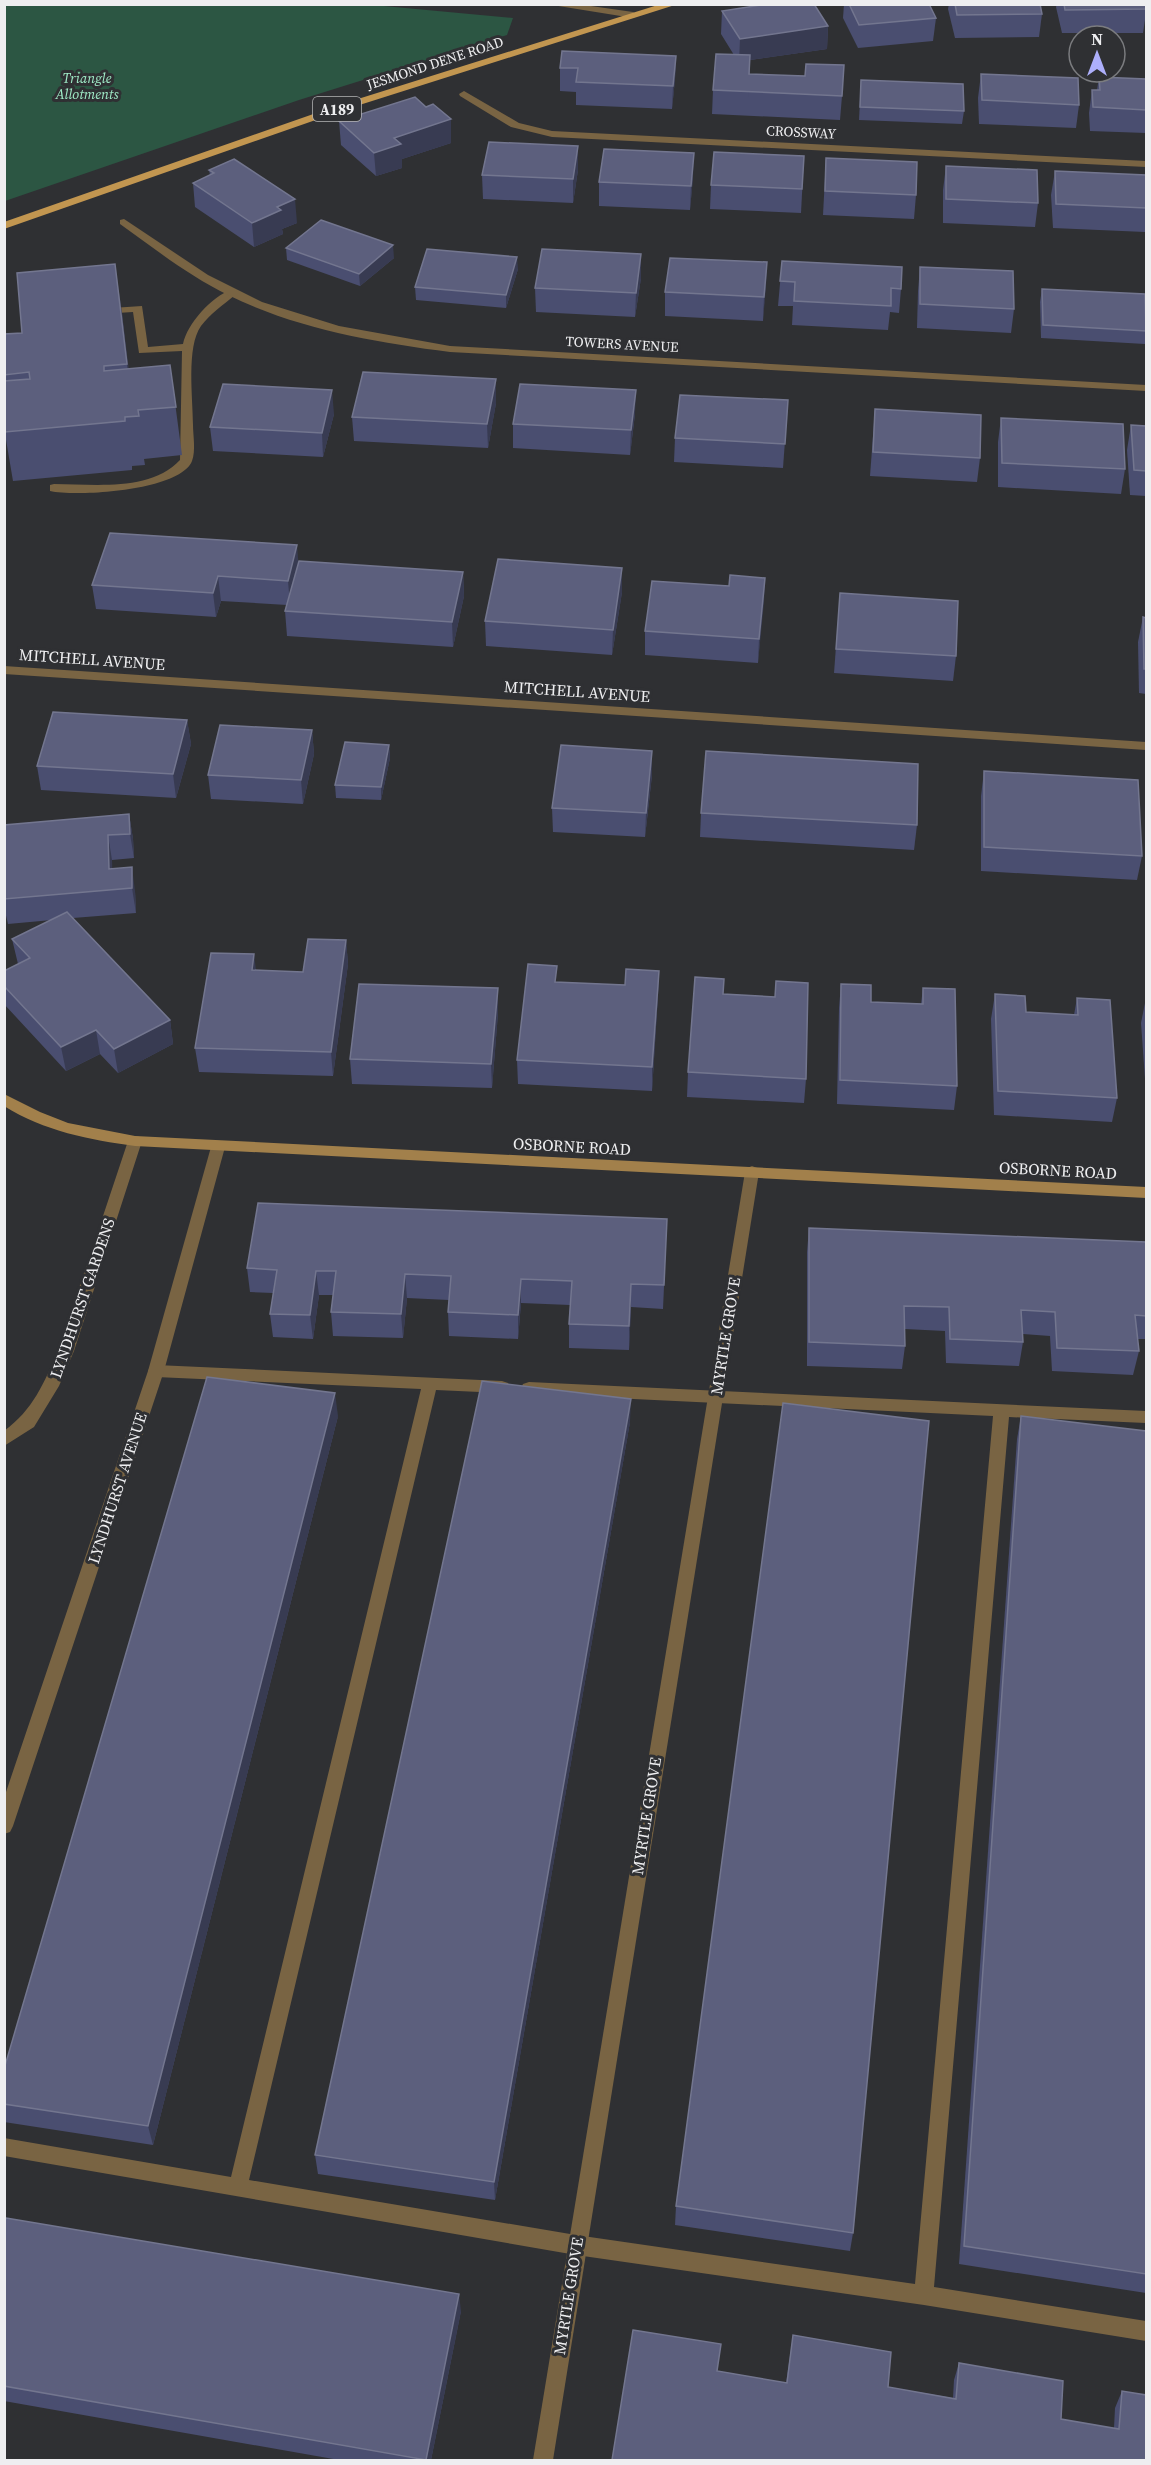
<svg xmlns="http://www.w3.org/2000/svg" width="1151" height="2465" viewBox="0 0 1151 2465" font-family="'Source Serif 4',serif">
	<style>
		.green { fill: #2c5643 }
		.lines { fill: none; stroke-linecap: round; stroke-linejoin: round }
		.lane { fill: #796443; fill-rule: evenodd }
		.street { fill: #796443; fill-rule: evenodd }
		.secondary { fill: #a2804b; fill-rule: evenodd }
		.primary { fill: #c29650; fill-rule: evenodd }
		.wall { fill: #4a4e70 }
		.shaded-wall { fill: #383b52 }
		.building { fill: #5c5f7d; stroke: #73768f; stroke-width: 1.5 }
		.labels { text-anchor: middle; dominant-baseline: central; stroke-width: 6; stroke-linejoin: round; paint-order: stroke }
		.far-street-label { font-size: 14px; fill: #eeeef0; stroke: #2f3033 }
		.far-park-label { font-size: 14px; font-style: italic; fill: #a0ecc8; stroke: #2f3033 }
		.shield { fill: #2f3033; stroke: #b5b5b7; stroke-width: 1.5 }
		.shield-label { font-size: 15px; font-weight: bold; fill: #eeeef0 }
		.street-label { font-size: 16px; fill: #eeeef0; stroke: #2f3033 }
	</style>
	<rect width="100%" height="100%" fill="#2f3033"/>
	<!-- green -->
	<polygon class="green" points="373,5 513,18 507,35 299,100 5,201 5,5"/>
	<g class="lines">
		<!-- lane -->
		<g class="lane">
			<path d="M231,290l5,3 -1,2c-12,10 -25,19 -34,31 -15,21 -8,72 -8,99 0,10 3,26 -1,36 -12,30 -115,36 -142,30v-6l4,-1c40,0 96,8 126,-24l2,-109 -43,2 -6,-41 -32,2 -6,-3 2,-2 45,-3 6,41 35,-3c4,-20 29,-48 48,-54z"/>
			<polygon points="156,1365 502,1381 508,1383 510,1387 508,1391 502,1393 436,1390 249,2180 576,2235 915,2284 993,1416 529,1394 523,1392 521,1388 523,1384 529,1382 1146,1411 1146,1423 1009,1417 934,2287 1146,2321 1146,2341 924,2305 576,2255 4,2156 4,2138 231,2177 421,1389 156,1377 150,1375 148,1371 150,1367"/>
		</g>
		<!-- street -->
		<g class="street">
			<polygon points="546,4 577,4 633,12 638,15 633,18"/>
			<polygon points="464,91 519,123 552,131 1146,161 1146,167 552,137 511,127 460,96 459,94"/>
			<path d="M124,219l84,56 54,27 77,24 111,20 696,39v6l-696,-39c-76,-10 -153,-23 -222,-57 -39,-19 -73,-46 -108,-71v-4z"/>
			<polygon points="4,666 1146,742 1146,750 4,674"/>
			<path d="M135,1136l5,1 2,4 -68,210 -15,35 -25,41 -30,19v-15c29,-21 40,-48 54,-80l70,-210 2,-4z"/>
			<polygon points="218,1142 223,1143 225,1147 164,1371 13,1826 10,1832 4,1834 4,1798 148,1371 211,1147 213,1143"/>
			<polygon points="752,1166 757,1168 759,1172 553,2460 533,2460 745,1172 747,1168"/>
		</g>
		<!-- secondary -->
		<path class="secondary" d="M4,1094l36,18 28,11 67,13 1011,51v11l-1011,-52c-45,-6 -91,-15 -131,-40z"/>
		<!-- primary -->
		<polygon class="primary" points="661,4 678,4 350,108 4,229 4,222 342,104"/>
	</g>
	<!-- wall -->
	<g class="wall">
		<polygon points="844,4 929,4 936,18 933,41 858,48 843,18"/>
		<polygon points="949,4 1040,4 1042,14 1039,37 955,38 948,9"/>
		<polygon points="1057,4 1146,4 1146,13 1143,33 1062,33 1056,7"/>
		<polygon points="722,11 828,26 827,49 750,60 750,74 842,96 840,120 712,114 713,90 734,55 721,34"/>
		<polygon points="676,56 675,79 672,109 576,105 576,92 560,91 560,68"/>
		<polygon points="981,74 1079,105 1076,128 979,124 978,98"/>
		<polygon points="1099,77 1146,79 1146,133 1090,131 1089,113 1092,90 1097,90"/>
		<polygon points="861,80 964,111 962,124 859,120"/>
		<polygon points="426,107 451,119 451,143 402,159 402,168 376,176 341,145 339,121"/>
		<polygon points="804,156 801,213 710,209 711,185"/>
		<polygon points="826,158 916,195 914,219 823,215"/>
		<polygon points="946,166 1038,203 1035,227 943,223 943,190"/>
		<polygon points="209,170 297,223 282,229 283,234 254,247 195,207 193,183 210,175"/>
		<polygon points="578,170 573,203 483,199 482,175"/>
		<polygon points="1055,171 1146,175 1146,223 1145,232 1053,228 1051,195"/>
		<polygon points="693,177 690,210 599,206 599,182"/>
		<polygon points="286,248 394,258 360,286 287,260"/>
		<polygon points="641,254 641,278 635,317 536,312 535,288"/>
		<polygon points="782,261 901,289 899,313 890,312 888,330 792,325 793,306 778,306"/>
		<polygon points="767,262 763,321 665,316 665,292"/>
		<polygon points="920,267 1014,309 1011,333 917,328 918,291"/>
		<polygon points="518,269 506,308 416,300 415,287"/>
		<polygon points="1042,289 1146,324 1146,333 1145,344 1041,338 1040,302"/>
		<polygon points="122,313 128,369 170,365 182,455 144,459 145,465 132,466 132,470 13,481 4,428 4,334 22,333"/>
		<polygon points="788,400 783,468 674,462 675,438"/>
		<polygon points="496,403 488,448 354,441 352,417"/>
		<polygon points="875,409 980,458 977,482 870,476"/>
		<polygon points="334,414 323,457 213,451 210,427"/>
		<polygon points="635,414 630,455 513,448 513,424"/>
		<polygon points="1001,418 1125,469 1121,494 998,487 998,442"/>
		<polygon points="1131,425 1146,426 1146,496 1130,495 1127,450"/>
		<polygon points="299,562 463,572 464,596 453,647 287,636 285,611 287,605 221,601 216,617 96,609 92,585"/>
		<polygon points="622,568 622,592 612,655 486,646 485,621"/>
		<polygon points="765,578 758,663 645,655 645,631 729,586"/>
		<polygon points="840,593 956,656 953,681 834,673"/>
		<polygon points="1143,617 1146,618 1146,694 1139,693 1138,642"/>
		<polygon points="187,720 191,744 176,798 41,790 37,766"/>
		<polygon points="312,730 314,754 303,804 211,799 208,775"/>
		<polygon points="389,745 390,758 381,800 336,798 335,785"/>
		<polygon points="652,751 652,775 645,837 553,832 552,808"/>
		<polygon points="984,771 1142,856 1137,880 981,871 981,796"/>
		<polygon points="701,813 917,825 914,850 700,837"/>
		<polygon points="129,814 133,839 134,858 112,860 112,869 135,891 136,913 73,918 170,1020 173,1044 118,1073 100,1054 66,1071 4,1004 4,971 18,964 12,939 52,920 8,924 4,907 4,825"/>
		<polygon points="346,940 348,964 333,1076 199,1072 195,1048 303,972"/>
		<polygon points="659,971 658,995 652,1091 518,1084 517,1060 557,982 625,985"/>
		<polygon points="776,981 806,1079 804,1103 687,1097 688,1072 723,994 775,997"/>
		<polygon points="841,984 871,1002 921,1004 923,988 957,1086 954,1110 837,1104 839,1008"/>
		<polygon points="995,994 1026,1012 1074,1015 1077,998 1117,1098 1112,1122 994,1115 991,1019"/>
		<polygon points="1146,998 1146,1093 1141,1023"/>
		<polygon points="498,1013 492,1088 352,1084 350,1059"/>
		<polygon points="667,1219 663,1309 631,1307 629,1350 569,1348 569,1324 570,1305 521,1303 518,1339 449,1336 448,1312 449,1300 407,1298 403,1338 333,1336 331,1312 333,1295 319,1295 313,1339 273,1337 270,1314 273,1293 250,1292 247,1268"/>
		<polygon points="809,1228 1146,1242 1146,1339 1137,1339 1139,1351 1133,1375 1052,1371 1050,1336 1023,1334 1023,1342 1019,1366 946,1363 945,1331 905,1329 905,1346 902,1369 807,1366 807,1252"/>
		<polygon points="338,1416 153,2145 4,2122 4,2069"/>
		<polygon points="1021,1416 1146,1431 1146,2293 959,2264 1017,1439"/>
		<polygon points="630,1422 495,2200 318,2174 315,2155"/>
		<polygon points="676,2206 853,2233 850,2251 675,2225"/>
		<polygon points="4,2224 461,2311 431,2460 339,2460 4,2401"/>
		<polygon points="793,2335 888,2387 953,2398 954,2380 959,2363 1061,2419 1114,2428 1115,2408 1122,2391 1146,2460 612,2460 718,2371 786,2383"/>
	</g>
	<!-- shaded-wall -->
	<g class="shaded-wall">
		<polygon points="828,26 827,49 750,60 748,97 749,74 739,62 740,39"/>
		<polygon points="676,56 675,79 672,109 673,86"/>
		<polygon points="451,119 451,143 402,159 402,168 376,176 374,153 394,138"/>
		<polygon points="578,146 578,170 573,203 573,179"/>
		<polygon points="694,153 693,177 690,210 691,186"/>
		<polygon points="295,199 297,223 282,229 283,234 254,247 252,223 277,207"/>
		<polygon points="393,245 394,258 360,286 359,274"/>
		<polygon points="641,254 641,278 635,317 636,293"/>
		<polygon points="517,257 518,269 506,308 506,295"/>
		<polygon points="767,262 766,286 763,321 764,297"/>
		<polygon points="115,264 122,313 134,412 127,364"/>
		<polygon points="496,379 496,403 488,448 487,424"/>
		<polygon points="332,390 334,414 323,457 322,433"/>
		<polygon points="636,390 635,414 630,455 631,430"/>
		<polygon points="297,545 299,570 290,605 288,581"/>
		<polygon points="622,568 622,592 612,655 613,630"/>
		<polygon points="463,572 464,596 453,647 452,622"/>
		<polygon points="218,576 221,601 216,617 213,593"/>
		<polygon points="765,578 764,602 758,663 759,639"/>
		<polygon points="187,720 191,744 176,798 173,774"/>
		<polygon points="312,730 314,754 303,804 301,780"/>
		<polygon points="389,745 390,758 381,800 381,787"/>
		<polygon points="652,751 652,775 645,837 646,813"/>
		<polygon points="129,814 133,839 134,858 130,834"/>
		<polygon points="108,835 112,860 113,890 109,869"/>
		<polygon points="132,867 135,891 136,913 132,888"/>
		<polygon points="346,940 348,964 333,1076 331,1052"/>
		<polygon points="254,954 257,978 252,970"/>
		<polygon points="659,971 658,995 652,1091 652,1067"/>
		<polygon points="498,988 498,1013 492,1088 491,1064"/>
		<polygon points="170,1020 173,1044 118,1073 114,1049"/>
		<polygon points="96,1030 100,1054 66,1071 61,1047"/>
		<polygon points="316,1271 319,1295 313,1339 310,1315"/>
		<polygon points="405,1274 407,1298 403,1338 401,1314"/>
		<polygon points="521,1279 521,1303 518,1339 518,1315"/>
		<polygon points="631,1284 631,1307 629,1350 629,1326"/>
		<polygon points="335,1393 338,1416 153,2145 148,2126"/>
		<polygon points="631,1399 630,1422 495,2200 494,2182"/>
		<polygon points="459,2294 461,2311 431,2460 426,2460"/>
	</g>
	<!-- building -->
	<g class="building">
		<polygon points="767,4 814,4 828,26 740,39 722,11"/>
		<polygon points="849,4 929,4 936,18 859,25"/>
		<polygon points="955,4 1040,4 1042,14 957,15"/>
		<polygon points="1064,4 1146,4 1146,9 1065,10"/>
		<polygon points="562,51 676,56 673,86 576,82 578,68 560,68"/>
		<polygon points="716,54 750,55 749,74 805,76 806,64 844,65 842,96 713,90"/>
		<polygon points="981,74 1078,78 1079,105 982,100"/>
		<polygon points="1099,77 1146,79 1146,110 1093,107 1092,90 1100,90"/>
		<polygon points="861,80 963,84 964,111 860,107"/>
		<polygon points="415,97 426,107 433,104 451,119 394,138 401,144 374,153 339,121"/>
		<polygon points="489,142 578,146 573,179 482,175"/>
		<polygon points="604,149 694,153 691,186 599,182"/>
		<polygon points="714,152 804,156 802,189 711,185"/>
		<polygon points="826,158 917,162 916,195 825,191"/>
		<polygon points="234,159 295,199 277,207 281,210 252,223 193,183 214,173 209,170"/>
		<polygon points="946,166 1037,170 1038,203 946,199"/>
		<polygon points="1055,171 1146,175 1146,208 1056,204"/>
		<polygon points="321,220 393,245 359,274 286,248"/>
		<polygon points="427,249 517,257 506,295 415,287"/>
		<polygon points="542,249 641,254 636,293 535,288"/>
		<polygon points="670,258 767,262 764,297 665,292"/>
		<polygon points="782,261 902,267 901,289 891,288 891,306 794,301 795,282 780,281"/>
		<polygon points="115,264 127,364 104,366 104,371 170,365 176,407 138,410 139,416 125,417 125,421 5,432 4,381 30,379 29,372 4,375 4,334 22,333 17,273"/>
		<polygon points="920,267 1013,271 1014,309 920,304"/>
		<polygon points="1042,289 1145,294 1146,331 1043,325"/>
		<polygon points="363,372 496,379 487,424 352,417"/>
		<polygon points="223,384 332,390 322,433 210,427"/>
		<polygon points="520,384 636,390 631,430 513,424"/>
		<polygon points="680,395 788,400 785,444 675,438"/>
		<polygon points="875,409 981,415 980,458 873,452"/>
		<polygon points="1001,418 1123,424 1125,469 1002,463"/>
		<polygon points="1131,425 1146,426 1146,471 1134,470"/>
		<polygon points="110,533 297,545 288,581 218,576 213,593 92,585"/>
		<polygon points="498,559 622,568 613,630 485,621"/>
		<polygon points="299,561 463,572 452,622 285,611"/>
		<polygon points="730,575 765,578 759,639 645,631 652,581 729,586"/>
		<polygon points="840,593 958,601 956,656 836,649"/>
		<polygon points="1143,617 1146,618 1146,669 1144,669"/>
		<polygon points="53,712 187,720 173,774 37,766"/>
		<polygon points="220,725 312,730 301,780 208,775"/>
		<polygon points="345,742 389,745 381,787 335,785"/>
		<polygon points="561,745 652,751 646,813 552,808"/>
		<polygon points="706,751 918,764 917,825 701,813"/>
		<polygon points="984,771 1138,780 1142,856 984,847"/>
		<polygon points="129,814 130,834 108,835 109,869 132,867 132,888 4,899 4,825"/>
		<polygon points="67,912 170,1020 114,1049 96,1030 61,1047 4,986 4,971 30,958 12,939"/>
		<polygon points="308,939 346,940 331,1052 195,1048 211,953 254,954 252,970 303,972"/>
		<polygon points="528,964 557,966 555,982 625,985 626,969 659,971 652,1067 517,1060"/>
		<polygon points="695,977 724,979 723,994 775,997 776,981 808,983 806,1079 688,1072"/>
		<polygon points="359,984 498,988 491,1064 350,1059"/>
		<polygon points="841,984 871,985 871,1002 923,1004 923,988 955,989 957,1086 840,1080"/>
		<polygon points="995,994 1025,996 1026,1012 1078,1015 1077,998 1110,1000 1117,1098 998,1091"/>
		<polygon points="258,1203 667,1219 664,1285 631,1284 629,1326 569,1324 572,1281 521,1279 518,1315 448,1312 451,1276 405,1274 401,1314 331,1312 336,1271 316,1271 310,1315 270,1314 277,1270 247,1268"/>
		<polygon points="809,1228 1146,1242 1146,1316 1135,1315 1139,1351 1057,1348 1055,1312 1021,1310 1023,1342 950,1339 949,1307 904,1306 905,1346 809,1342"/>
		<polygon points="207,1377 335,1393 148,2126 4,2104 4,2069"/>
		<polygon points="482,1381 631,1399 494,2182 315,2155"/>
		<polygon points="783,1403 929,1421 853,2233 676,2206"/>
		<polygon points="1021,1416 1146,1431 1146,2274 964,2246"/>
		<polygon points="6,2218 459,2294 426,2460 4,2386 4,2224"/>
		<polygon points="633,2330 721,2344 717,2371 787,2383 793,2335 891,2352 888,2387 956,2399 959,2363 1063,2381 1061,2419 1119,2429 1122,2391 1146,2395 1146,2460 612,2460"/>
	</g>
	<g class="labels">
		<!-- far-street labels -->
		<g class="far-street-label">
			<text transform="translate(435 63) rotate(-18)">JESMOND DENE ROAD</text>
			<text transform="translate(801 132) rotate(3)">CROSSWAY</text>
			<text transform="translate(622 344) rotate(3)">TOWERS AVENUE</text>
		</g>
		<!-- far-park labels -->
		<g class="far-park-label">
			<text x="87" y="78">Triangle<tspan x="87" dy="16">Allotments</tspan></text>
		</g>
		<!-- shield labels -->
		<rect class="shield" x="313" y="97" width="48" height="24" rx="4.5"/>
		<g class="shield-label">
			<text x="337" y="109">A189</text>
		</g>
		<!-- street labels -->
		<g class="street-label">
			<text transform="translate(92 659) rotate(4)">MITCHELL AVENUE</text>
			<text transform="translate(577 691) rotate(4)">MITCHELL AVENUE</text>
			<text transform="translate(572 1146) rotate(3)">OSBORNE ROAD</text>
			<text transform="translate(1058 1170) rotate(3)">OSBORNE ROAD</text>
			<text transform="translate(82 1298) rotate(-71)">LYNDHURST GARDENS</text>
			<text transform="translate(725 1336) rotate(-81)">MYRTLE GROVE</text>
			<text transform="translate(117 1488) rotate(-72)">LYNDHURST AVENUE</text>
			<text transform="translate(646 1816) rotate(-81)">MYRTLE GROVE</text>
			<text transform="translate(568 2296) rotate(-81)">MYRTLE GROVE</text>
		</g>
	</g>
	<!-- border -->
	<rect width="1151" height="2465" fill="none" stroke="#eeeef0" stroke-width="12"/>
	<!-- north arrow -->
	<g transform="translate(1097 54)"><circle r="28" fill="#2f3033" stroke="#7b7c7f" stroke-width="1.5"/>
	<path d="M0-4.5L10 22L0 15L-10 22Z" fill="#adaffb"/>
	<text y="-9" font-size="16" font-weight="bold" text-anchor="middle" fill="#eeeef0">N</text>
	</g>
</svg>
